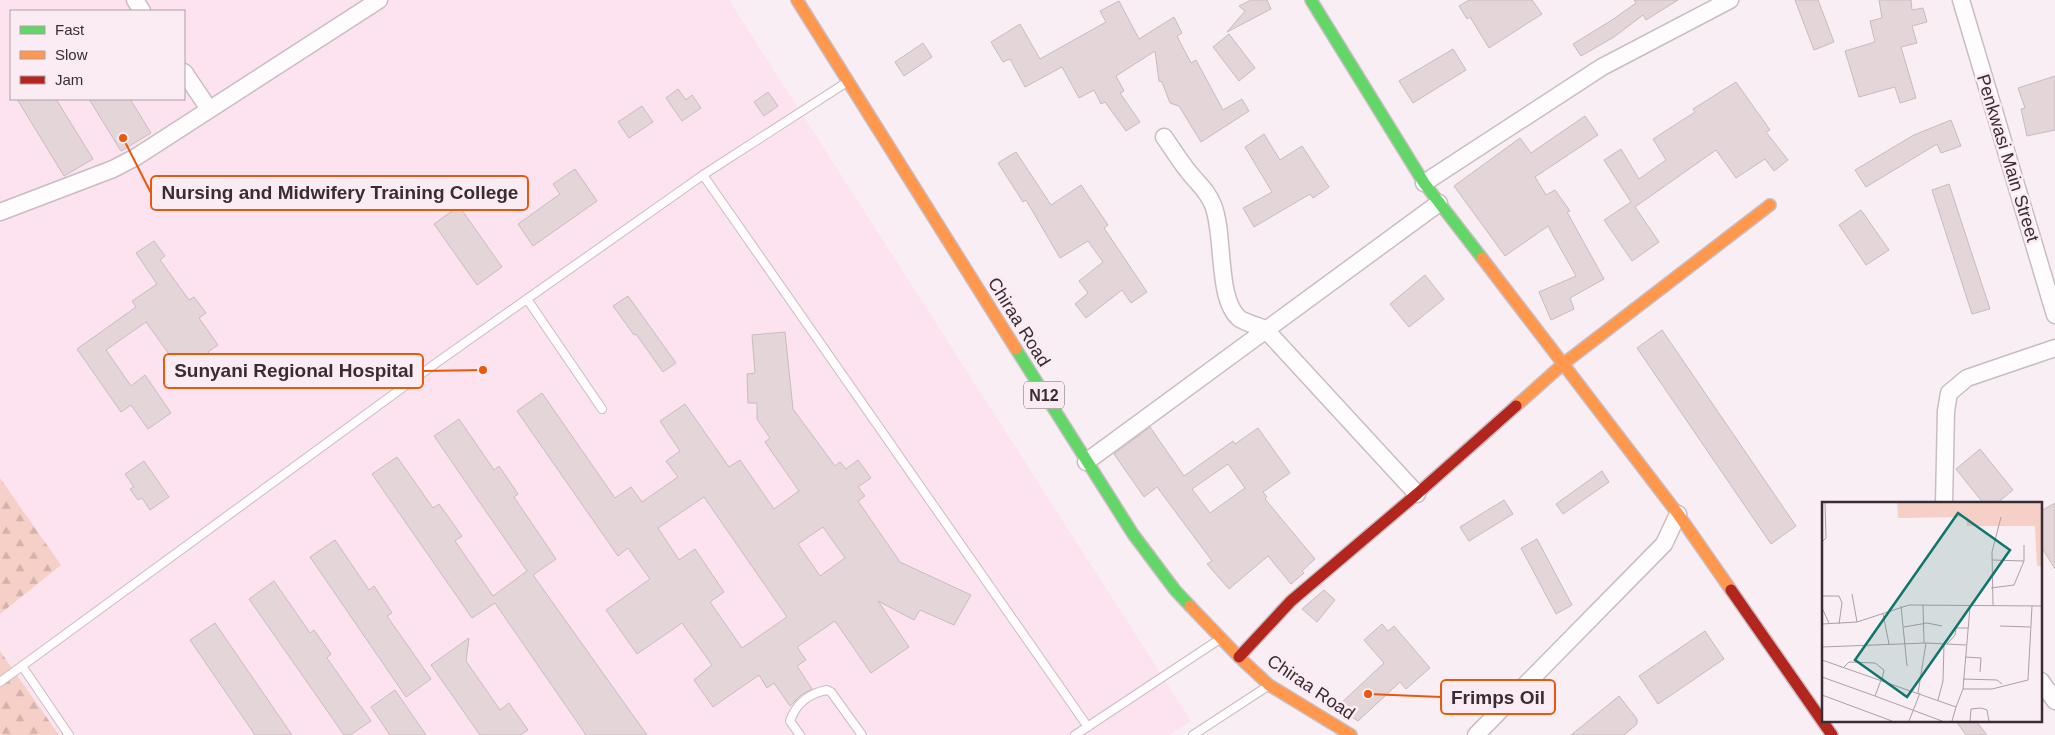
<svg xmlns="http://www.w3.org/2000/svg" width="2055" height="735" viewBox="0 0 2055 735" font-family="Helvetica,sans-serif">
	<style>
		.built { fill: #fce3ef; fill-rule: evenodd }
		.forest { fill: url(#forest-firs) }
		.building { fill: #e4d5d8; stroke: #c8bbbe; fill-rule: evenodd }
		.lines { fill: none; stroke-linecap: round; stroke-linejoin: round }
		.lane-casing { stroke: #c9bdc3; stroke-width: 10 }
		.street-casing { stroke: #c9bdc3; stroke-width: 19 }
		.fast-casing { stroke: #c9bdc3; stroke-width: 14 }
		.slow-casing { stroke: #c9bdc3; stroke-width: 14 }
		.jam-casing { stroke: #c9bdc3; stroke-width: 14 }
		.lane { stroke: #fefcfd; stroke-width: 8 }
		.street { stroke: #fefcfd; stroke-width: 16 }
		.fast { stroke: #63d668; stroke-width: 11 }
		.slow { stroke: #ff974d; stroke-width: 11 }
		.jam { stroke: #b3261e; stroke-width: 11 }
		.labels { text-anchor: middle; dominant-baseline: central; stroke-width: 5; stroke-linejoin: round; paint-order: stroke }
		.shield { fill: #fbebf3; stroke: #74656d; stroke-width: 1 }
		.shield-label { font-size: 16px; font-weight: bold; fill: #3a2c33 }
		.street-label { font-size: 18px; fill: #3a2c33; stroke: #fbebf3 }
		.inset-road { fill: none; stroke: #aca0a6; stroke-width: 1 }
		.view { fill: #0f766e; fill-opacity: 0.15; stroke: #0f766e; stroke-width: 2.5 }
		.inset-edge { fill: none; stroke: #3a2c33; stroke-width: 2.5 }
		.leader { fill: none; stroke: #e8590c; stroke-width: 2 }
		.callout-dot { fill: #e8590c; stroke: #fbebf3; stroke-width: 2 }
		.callout { fill: #fbebf3; stroke: #e8590c; stroke-width: 2 }
		.callout-label { font-size: 19px; text-anchor: middle; font-weight: bold; fill: #3a2c33 }
	</style>
	<defs>
		<pattern id="forest-firs" width="22" height="20" patternUnits="userSpaceOnUse" patternTransform="scale(1.25)"><rect width="22" height="20" fill="#f6cfc7"/><path d="M5 1l3.5 6h-7zM16 11l3.5 6h-7z" fill="#d4b2ab"/></pattern>
	</defs>
	<rect width="100%" height="100%" fill="#f8eef3"/>
	<!-- built -->
	<path class="built" d="M0,0h729l462,721 -22,14h-1110l-59,-84v-37l61,-49 -61,-87zM11,11h173v88h-173z"/>
	<!-- forest -->
	<g class="forest">
		<polygon points="0,478 61,565 0,614"/>
		<polygon points="0,651 59,735 0,735"/>
	</g>
	<!-- building -->
	<g class="building">
		<polygon points="1251,0 1267,0 1271,9 1227,32 1245,11 1239,6"/>
		<polygon points="1469,0 1532,0 1542,14 1489,48 1470,17 1467,19 1459,6"/>
		<polygon points="1634,0 1678,0 1646,20 1643,15 1614,37 1581,56 1573,44 1612,20 1636,3"/>
		<polygon points="1795,0 1818,0 1834,42 1814,50"/>
		<polygon points="1879,0 1911,0 1912,10 1923,8 1927,22 1912,26 1917,43 1901,47 1916,98 1900,103 1895,87 1859,97 1845,51 1875,42 1870,21 1882,18"/>
		<polygon points="1119,1 1139,39 1174,17 1182,33 1177,36 1191,63 1196,60 1223,110 1242,99 1249,111 1201,142 1179,106 1170,103 1162,82 1159,81 1155,51 1116,76 1124,91 1120,93 1140,122 1126,131 1105,102 1101,104 1094,90 1079,98 1062,67 1025,87 1010,59 1003,62 991,42 1020,24 1040,59 1106,22 1100,11"/>
		<polygon points="1229,34 1255,68 1239,81 1213,47"/>
		<polygon points="923,43 932,57 904,76 895,62"/>
		<polygon points="1453,49 1466,70 1413,103 1399,81"/>
		<polygon points="2055,76 2055,130 2027,136 2021,109 2025,108 2018,88"/>
		<polygon points="1736,82 1770,130 1766,132 1788,160 1774,171 1765,159 1736,178 1716,150 1635,207 1659,242 1632,261 1604,220 1631,202 1604,160 1621,149 1639,179 1666,160 1653,139 1695,112 1693,109"/>
		<polygon points="678,89 686,100 692,95 701,108 682,121 666,98"/>
		<polygon points="768,92 778,106 764,116 754,102"/>
		<polygon points="17,99 56,99 93,159 64,176"/>
		<polygon points="89,99 130,99 151,133 121,151"/>
		<polygon points="642,106 653,122 629,138 618,122"/>
		<polygon points="1585,116 1598,135 1535,177 1546,195 1555,190 1570,211 1567,212 1604,279 1570,298 1574,309 1551,320 1539,292 1576,276 1548,226 1505,256 1454,186 1520,138 1531,153"/>
		<polygon points="1951,120 1961,146 1941,153 1937,144 1866,187 1855,170 1914,135"/>
		<polygon points="1264,134 1280,160 1302,146 1329,187 1313,198 1310,194 1254,227 1243,208 1272,192 1245,147"/>
		<polygon points="1016,152 1051,205 1081,185 1108,225 1104,228 1147,292 1131,303 1122,290 1086,318 1075,304 1088,293 1079,281 1103,262 1088,241 1060,258 1026,200 1023,202 998,163"/>
		<polygon points="575,169 597,201 533,246 518,224 560,194 553,184"/>
		<polygon points="1949,184 1990,309 1972,314 1932,190"/>
		<polygon points="459,206 502,267 477,285 434,224"/>
		<polygon points="1861,210 1889,250 1866,265 1839,225"/>
		<polygon points="154,241 165,256 160,260 189,300 194,297 206,313 199,318 218,345 208,352 210,354 190,367 189,366 181,371 146,322 106,350 131,386 145,375 171,413 148,429 131,405 121,412 77,349 136,307 132,301 157,284 136,253"/>
		<polygon points="1425,275 1444,299 1409,327 1390,304"/>
		<polygon points="628,296 676,363 663,372 636,334 634,335 613,306"/>
		<polygon points="1662,330 1796,526 1771,544 1637,348"/>
		<path d="M785,332l8,77 42,57 5,-4 6,7 12,-9 13,18 -13,9 7,9 -7,5 42,61 71,33 -17,30 -34,-15 -6,10 -36,-19 31,46 -38,26 -36,-52 -38,26 9,13 -9,6 15,23 -11,6 -11,11 -16,-23 -7,5 -8,-13 -46,32 -19,-27 18,-15 -30,-42 -45,31 -31,-44 44,-31 -22,-31 -10,8 -101,-145 25,-18 73,105 16,-11 11,15 36,-25 -12,-16 14,-10 -20,-30 25,-17 44,63 11,-7 34,49 25,-18 -34,-49 5,-4 -13,-19v-16h-9l-1,-29 8,-1 -3,-38zM704,497l83,120 -45,31 -32,-46 14,-10 -29,-43 -16,11 -21,-32zM823,527l22,31 -25,18 -22,-32z"/>
		<polygon points="459,419 494,470 499,466 518,494 514,497 556,559 533,575 647,735 586,735 495,603 472,618 372,474 397,457 433,508 439,504 462,536 455,541 493,596 527,571 434,436"/>
		<path d="M1150,427l34,49 49,-35 2,3 23,-16 32,45 -27,19 4,5 -2,2 50,60 -13,12 2,2 -13,11 -23,-28 -39,33 -22,-25 5,-3 -55,-74 -13,10 -30,-43zM1228,464l17,24 -35,25 -18,-24z"/>
		<polygon points="1980,449 2013,490 1996,504 1984,504 1956,469"/>
		<polygon points="144,461 169,497 150,510 142,498 138,500 130,489 134,487 125,474"/>
		<polygon points="1602,471 1609,482 1563,514 1556,504"/>
		<polygon points="1504,500 1513,514 1469,541 1460,527"/>
		<polygon points="2055,503 2055,569 2041,546 2041,511"/>
		<polygon points="1537,539 1572,605 1556,614 1521,548"/>
		<polygon points="335,540 369,590 374,586 392,613 387,616 431,679 406,697 310,557"/>
		<polygon points="274,581 310,633 314,630 331,654 327,658 371,721 350,735 344,735 249,599"/>
		<polygon points="1324,590 1335,600 1317,622 1302,609"/>
		<polygon points="215,623 292,735 255,735 190,640"/>
		<polygon points="1382,624 1388,631 1394,626 1430,668 1406,689 1400,682 1358,721 1350,716 1339,705 1384,663 1364,640"/>
		<polygon points="1705,631 1724,659 1658,704 1639,676"/>
		<polygon points="469,638 466,661 500,710 509,703 528,730 520,735 480,735 431,665"/>
		<polygon points="395,690 426,735 390,735 371,707"/>
		<polygon points="1619,696 1637,719 1637,724 1624,735 1571,735"/>
		<polygon points="1956,721 1976,721 1987,735 1966,735"/>
	</g>
	<g class="lines">
		<!-- lane casing -->
		<g class="lane-casing">
			<g id="lane">
				<polyline points="703,175 1088,727"/>
				<polyline points="527,299 602,409"/>
				<polyline points="0,682 22,666"/>
				<polyline points="69,735 22,666 439,361 703,175 844,84"/>
				<path d="M800,735l-10,-14c6,-18 20,-28 37,-31l4,2 31,43"/>
				<polyline points="1075,735 1217,641"/>
				<polyline points="1193,735 1265,688"/>
			</g>
		</g>
		<!-- street casing -->
		<g class="street-casing">
			<g id="street">
				<polyline points="135,0 142,11"/>
				<polyline points="1961,0 2055,315"/>
				<polyline points="184,72 209,109"/>
				<path d="M1164,137c8,11 15,23 24,34 10,13 19,19 25,34 12,29 3,96 27,114 7,4 18,7 25,10l152,165"/>
				<polyline points="1424,183 1602,67 1730,0"/>
				<polyline points="0,212 113,169 136,157 379,0"/>
				<polyline points="1086,462 1439,203"/>
				<polyline points="1944,504 1946,411 1949,393 1967,378 2055,348"/>
				<polyline points="2041,681 2055,701"/>
				<polyline points="1476,735 1664,544 1678,514"/>
			</g>
		</g>
		<!-- fast casing -->
		<g class="fast-casing">
			<g id="fast">
				<polyline points="1311,0 1424,183 1482,258"/>
				<polyline points="1016,349 1133,534 1175,590 1190,606"/>
			</g>
		</g>
		<!-- slow casing -->
		<g class="slow-casing">
			<g id="slow">
				<polyline points="797,0 1016,349"/>
				<polyline points="1482,258 1678,514 1731,590"/>
				<polyline points="1516,406 1563,364 1770,205"/>
				<polyline points="1190,606 1239,657 1269,685 1351,735"/>
			</g>
		</g>
		<!-- jam casing -->
		<g class="jam-casing">
			<g id="jam">
				<polyline points="1731,590 1832,735"/>
				<polyline points="1239,657 1291,601 1417,494 1516,406"/>
			</g>
		</g>
		<!-- lane -->
		<use href="#lane" class="lane"/>
		<!-- street -->
		<use href="#street" class="street"/>
		<!-- fast -->
		<use href="#fast" class="fast"/>
		<!-- slow -->
		<use href="#slow" class="slow"/>
		<!-- jam -->
		<use href="#jam" class="jam"/>
	</g>
	<g class="labels">
		<!-- shield labels -->
		<rect class="shield" x="1024" y="381.5" width="40" height="27" rx="4"/>
		<g class="shield-label">
			<text x="1044" y="395">N12</text>
		</g>
		<!-- street labels -->
		<g class="street-label">
			<text transform="translate(2008 158) rotate(73)">Penkwasi Main Street</text>
			<text transform="translate(1019 322) rotate(58)">Chiraa Road</text>
			<text transform="translate(1311 687) rotate(34)">Chiraa Road</text>
		</g>
	</g>
	<!-- overview -->
	<g transform="translate(1822 502)">
		<rect width="220" height="220" fill="#f8eef3"/>
		<path d="M75,1h145v63h-5l-2,-40h-68l-1,-9 -68,1z" fill="#f6cfc7"/>
		<path class="inset-road" d="M0,40l4,-4 -1,-35M170,58l32,1M169,86l23,-3 10,-24v-16M30,92l5,28M0,94h17l3,7 -3,21M101,103l1,38M171,103l-1,-53 9,-35M79,104l6,60M0,106l7,15M61,112l6,30M0,122l35,-2 52,-17 133,1M178,124l30,1M82,125l23,-4 15,3M125,142l8,-9 1,-7h12M0,145l104,-4 40,2M143,155l16,1 -1,14M0,158l134,47 -4,14M22,165l5,-5 26,1 9,7 -2,10M0,175l53,19 6,-16M141,177l34,1 5,4M141,187h29l36,-9 4,-74M96,191l8,-50M0,193l70,26M53,194l67,25M116,198l5,-19 1,-37M134,205l7,-18 7,-82M87,219l11,-28M148,219l1,-12 10,-1 6,2 2,11"/>
		<path class="view" d="M136,11l52,37 -103,147 -52,-37z"/>
		<rect width="220" height="220" class="inset-edge"/>
	</g>
	<!-- callouts -->
	<path class="leader" d="M123 138L151 193M483 370L423 371M1368 694L1441 697"/>
	<g class="callout-dot">
		<circle cx="123" cy="138" r="5"/>
		<circle cx="483" cy="370" r="5"/>
		<circle cx="1368" cy="694" r="5"/>
	</g>
	<g class="callout">
		<rect x="151" y="176" width="377" height="34" rx="5"/>
		<rect x="164" y="354" width="259" height="34" rx="5"/>
		<rect x="1441" y="680" width="114" height="34" rx="5"/>
	</g>
	<g class="callout-label">
		<text x="340" y="199">Nursing and Midwifery Training College</text>
		<text x="294" y="377">Sunyani Regional Hospital</text>
		<text x="1498" y="704">Frimps Oil</text>
	</g>
	<!-- legend -->
	<rect x="10" y="10" width="175" height="90" fill="#fbebf3" stroke="#ae9fa6"/>
	<rect x="20" y="26" width="25" height="8" fill="#63d668" stroke="#ae9fa6"/>
	<text x="55" y="35" font-size="15" fill="#3a2c33">Fast</text>
	<rect x="20" y="51" width="25" height="8" fill="#ff974d" stroke="#ae9fa6"/>
	<text x="55" y="60" font-size="15" fill="#3a2c33">Slow</text>
	<rect x="20" y="76" width="25" height="8" fill="#b3261e" stroke="#ae9fa6"/>
	<text x="55" y="85" font-size="15" fill="#3a2c33">Jam</text>
</svg>
